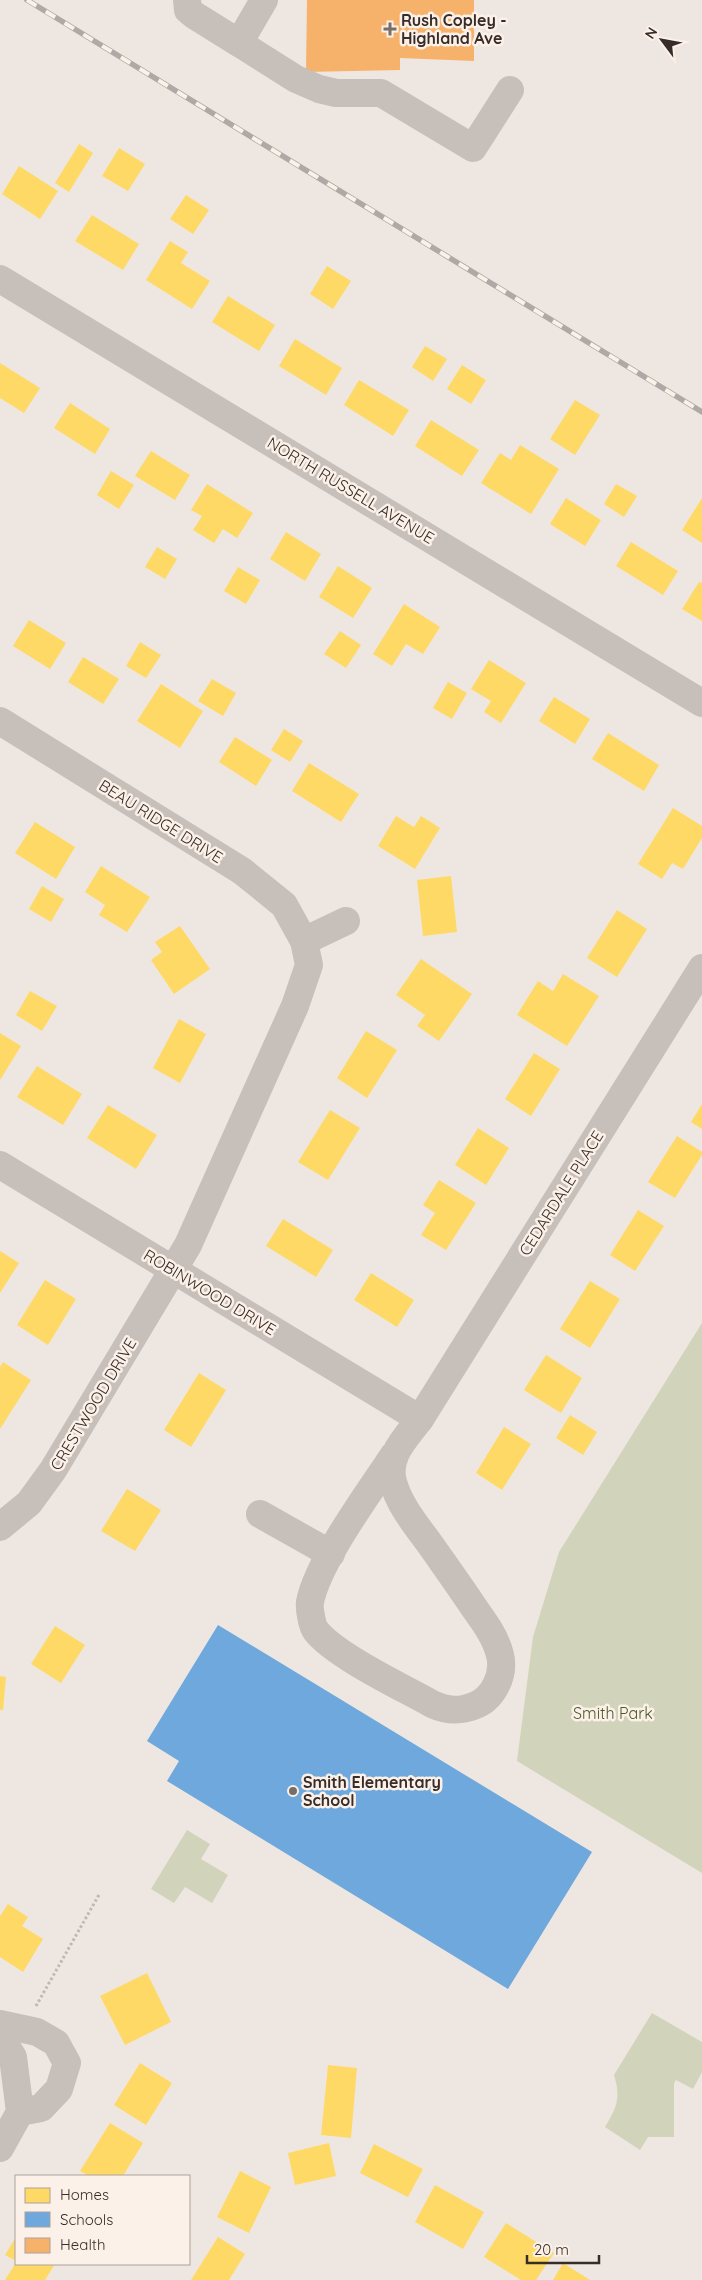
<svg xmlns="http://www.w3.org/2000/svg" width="702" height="2280" viewBox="0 0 702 2280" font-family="Quicksand,sans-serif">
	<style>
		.green { fill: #d1d4ba }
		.homes { fill: #ffd966 }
		.schools { fill: #6fa8dc }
		.health { fill: #f6b26b }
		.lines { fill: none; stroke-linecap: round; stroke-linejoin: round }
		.path { stroke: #c0b7b2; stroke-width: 3; stroke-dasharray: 2.5 2.5; stroke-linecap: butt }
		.minor { stroke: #c7bfba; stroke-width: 28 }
		.rail-casing { stroke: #afa8a4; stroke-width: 5.5 }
		.rail { stroke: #fbf1e8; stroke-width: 4; stroke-dasharray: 11; stroke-linecap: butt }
		.poi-dot { fill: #786d69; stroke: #fbf1e8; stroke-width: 2 }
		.labels { text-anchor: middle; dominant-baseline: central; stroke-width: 5; stroke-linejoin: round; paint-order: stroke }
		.poi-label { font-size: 16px; font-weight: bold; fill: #382c28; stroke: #fbf1e8; text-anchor: start }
		.street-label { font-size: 16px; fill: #382c28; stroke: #fbf1e8 }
		.park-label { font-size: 16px; fill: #4b5829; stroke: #fbf1e8 }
	</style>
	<rect width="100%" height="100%" fill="#eee7e1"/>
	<!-- green -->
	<g class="green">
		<polygon points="702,1323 702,1873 517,1761 533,1637 559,1552"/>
		<polygon points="187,1830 210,1844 201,1859 228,1875 212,1903 185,1887 174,1903 151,1889"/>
		<path d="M652,2013l50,29v30l-9,17 -17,-9 -2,3v54h-26l-8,13 -35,-23c12,-20 16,-29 9,-52z"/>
	</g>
	<!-- homes -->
	<g class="homes">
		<polygon points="79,144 93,153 69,192 55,183"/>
		<polygon points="119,148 145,164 128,191 102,176"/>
		<polygon points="19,166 58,191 40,219 2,194"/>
		<polygon points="186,195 209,210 193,234 170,219"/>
		<polygon points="92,215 139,244 123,270 75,241"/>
		<polygon points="170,241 188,252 181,263 210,281 192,309 146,280"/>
		<polygon points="327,266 351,281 333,309 310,294"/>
		<polygon points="228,296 275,325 259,351 212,322"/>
		<polygon points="295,339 342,368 326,395 279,366"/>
		<polygon points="425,346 447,359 433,381 412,367"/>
		<polygon points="0,363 40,388 24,413 0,398"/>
		<polygon points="462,365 486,380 471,404 447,389"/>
		<polygon points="359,380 409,410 393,436 344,405"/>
		<polygon points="575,400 600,415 575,455 550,439"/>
		<polygon points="70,403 110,429 95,454 54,428"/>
		<polygon points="431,420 479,450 462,476 415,446"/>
		<polygon points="520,445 559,469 531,514 481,483 500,453 511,460"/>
		<polygon points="151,451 190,475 175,500 135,476"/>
		<polygon points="111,471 134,485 119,509 97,495"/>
		<polygon points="207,484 253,513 237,538 223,529 214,543 193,530 202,516 191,510"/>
		<polygon points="616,484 637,496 624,517 604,504"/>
		<polygon points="566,498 601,520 585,546 550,524"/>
		<polygon points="702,498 702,543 682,530"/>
		<polygon points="286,532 321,554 305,581 270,559"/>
		<polygon points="631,542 678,571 663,595 616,566"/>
		<polygon points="157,547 177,559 165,579 145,567"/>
		<polygon points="338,566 372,588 353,618 319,597"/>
		<polygon points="238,567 260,580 246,604 224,591"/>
		<polygon points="699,582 702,583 702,621 682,609"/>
		<polygon points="404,604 440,627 423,654 406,644 392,666 373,654"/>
		<polygon points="29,620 66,643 50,669 13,646"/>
		<polygon points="340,631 361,645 346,668 324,654"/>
		<polygon points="140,642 161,655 146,678 126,666"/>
		<polygon points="83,657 119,679 103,704 68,682"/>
		<polygon points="489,660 526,683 501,723 484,712 491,701 471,689"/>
		<polygon points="212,679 236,693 223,716 198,701"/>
		<polygon points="448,682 467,693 452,719 433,708"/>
		<polygon points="161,684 203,711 180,748 137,721"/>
		<polygon points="554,697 590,719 575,744 539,721"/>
		<polygon points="284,729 303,741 290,762 271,750"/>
		<polygon points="608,733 659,765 644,791 592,759"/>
		<polygon points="235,737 272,760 256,786 219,762"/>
		<polygon points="309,763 359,794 341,822 292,791"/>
		<polygon points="673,808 702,826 702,838 683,869 672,863 662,879 638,864"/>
		<polygon points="396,816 414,827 421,816 440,828 415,869 378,846"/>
		<polygon points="35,822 75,847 56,879 15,853"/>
		<polygon points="101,866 150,897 127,932 99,915 105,905 85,892"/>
		<polygon points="451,876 457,932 423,936 417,880"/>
		<polygon points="42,886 64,899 51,922 29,909"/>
		<polygon points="617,910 647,929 617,977 587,958"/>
		<polygon points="180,926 210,969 174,994 151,960 162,952 155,942"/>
		<polygon points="421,959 472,994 439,1041 417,1026 425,1015 396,995"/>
		<polygon points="563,974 599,996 567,1046 517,1015 538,981 553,991"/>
		<polygon points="30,991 57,1006 42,1031 16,1015"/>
		<polygon points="179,1019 206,1034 180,1083 153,1068"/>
		<polygon points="366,1031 397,1050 367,1098 337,1078"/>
		<polygon points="0,1033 21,1046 0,1080"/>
		<polygon points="534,1053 560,1069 531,1116 505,1099"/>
		<polygon points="37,1066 82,1094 63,1125 17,1097"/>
		<polygon points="702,1104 702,1129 691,1122"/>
		<polygon points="108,1105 157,1135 136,1169 87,1138"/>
		<polygon points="330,1110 360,1128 328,1180 298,1162"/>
		<polygon points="478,1128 509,1148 486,1185 455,1165"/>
		<polygon points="677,1136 702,1152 702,1155 675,1198 648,1182"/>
		<polygon points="439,1180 476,1203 446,1250 421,1235 435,1213 423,1205"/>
		<polygon points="638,1210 664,1226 635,1271 610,1255"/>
		<polygon points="283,1219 333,1250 316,1277 266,1246"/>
		<polygon points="0,1251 19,1263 0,1293"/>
		<polygon points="371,1273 414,1300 397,1327 354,1300"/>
		<polygon points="45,1280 76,1299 48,1345 17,1325"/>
		<polygon points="590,1281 620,1299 590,1348 560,1329"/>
		<polygon points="546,1355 582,1378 561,1413 524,1390"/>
		<polygon points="3,1362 31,1380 0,1429 0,1367"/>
		<polygon points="199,1373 226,1390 191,1447 164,1430"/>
		<polygon points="570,1415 597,1432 583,1455 556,1438"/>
		<polygon points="504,1427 531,1444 502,1490 476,1473"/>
		<polygon points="127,1489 161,1510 135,1551 101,1531"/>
		<polygon points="55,1626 85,1645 61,1683 31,1664"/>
		<polygon points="0,1676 6,1677 3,1710 0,1710"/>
		<polygon points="8,1904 28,1917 22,1926 43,1939 23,1972 0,1957 0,1916"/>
		<polygon points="147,1973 171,2022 125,2045 100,1996"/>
		<polygon points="140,2063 172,2083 146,2125 114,2105"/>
		<polygon points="328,2065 357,2068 351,2138 321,2135"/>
		<polygon points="110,2123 143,2143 123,2176 89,2176 80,2171"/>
		<polygon points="329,2143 336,2176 295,2185 288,2153"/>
		<polygon points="374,2144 423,2169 408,2197 360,2173"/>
		<polygon points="240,2171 271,2187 249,2233 217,2217"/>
		<polygon points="435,2185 484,2212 463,2249 415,2222"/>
		<polygon points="506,2223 554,2253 536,2280 521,2280 484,2257"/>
		<polygon points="16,2237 16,2261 5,2255"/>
		<polygon points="218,2237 245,2254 229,2280 191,2280"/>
		<polygon points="563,2263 590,2280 553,2280"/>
		<polygon points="15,2264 55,2264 45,2280 5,2280"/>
	</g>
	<!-- schools -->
	<polygon class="schools" points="218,1625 592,1852 508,1989 167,1781 179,1761 147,1741"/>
	<!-- health -->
	<polygon class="health" points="307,0 474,0 474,61 400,58 400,70 306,72"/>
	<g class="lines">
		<!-- path -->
		<polyline class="path" points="36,2006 100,1893"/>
		<!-- minor -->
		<g class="minor">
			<polyline points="187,0 188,10 194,15 239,43"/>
			<polyline points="264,0 239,43 296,79 319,89 336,93 381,93 473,148 510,90"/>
			<polyline points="0,279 702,703"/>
			<polyline points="0,721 242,871 284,905 304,941"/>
			<polyline points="0,1165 420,1419"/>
			<path d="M393,1456c-24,37 -75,105 -83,146 -1,6 2,24 6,29 20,25 86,56 116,73 15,7 28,8 44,1 17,-7 29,-30 24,-50 -4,-17 -15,-32 -25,-46 -14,-21 -29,-42 -43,-62 -15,-21 -32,-40 -39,-65 -7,-26 13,-44 27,-63l282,-451"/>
			<polyline points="260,1514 331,1554"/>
			<polyline points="0,1527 29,1503 53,1470 188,1245 295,1006 309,965 304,941 346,921"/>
			<polyline points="0,2024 37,2032 56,2043 67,2063 59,2089 41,2108 20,2112"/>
			<polyline points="0,2036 13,2057 20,2112 0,2148"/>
		</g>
		<!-- rail casing -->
		<g class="rail-casing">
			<polyline id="rail" points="27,0 702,412"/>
		</g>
		<!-- rail -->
		<use href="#rail" class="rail"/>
	</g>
	<!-- markers -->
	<g class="poi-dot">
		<path d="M387.5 21.5h5v5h5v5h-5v5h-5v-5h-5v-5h5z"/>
		<circle cx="293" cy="1791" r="5"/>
	</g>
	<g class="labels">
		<!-- poi labels -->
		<g class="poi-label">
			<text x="401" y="20">Rush Copley -<tspan x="401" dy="18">Highland Ave</tspan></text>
			<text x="303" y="1782">Smith Elementary<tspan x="303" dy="18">School</tspan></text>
		</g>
		<!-- street labels -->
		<g class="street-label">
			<text transform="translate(351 490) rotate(31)">NORTH RUSSELL AVENUE</text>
			<text transform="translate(161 821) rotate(32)">BEAU RIDGE DRIVE</text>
			<text transform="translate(561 1193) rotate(-58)">CEDARDALE PLACE</text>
			<text transform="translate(210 1292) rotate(31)">ROBINWOOD DRIVE</text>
			<text transform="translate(93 1404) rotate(-59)">CRESTWOOD DRIVE</text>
		</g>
		<!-- park labels -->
		<g class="park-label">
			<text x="613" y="1713">Smith Park</text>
		</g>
	</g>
	<!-- legend -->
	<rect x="15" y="2175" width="175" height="90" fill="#fbf1e8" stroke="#ada29b"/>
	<rect x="25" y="2188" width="25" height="15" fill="#ffd966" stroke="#ada29b"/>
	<text x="60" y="2200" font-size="15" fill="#382c28">Homes</text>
	<rect x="25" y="2212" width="25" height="15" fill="#6fa8dc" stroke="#ada29b"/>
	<text x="60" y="2225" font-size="15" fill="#382c28">Schools</text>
	<rect x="25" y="2238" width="25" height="15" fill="#f6b26b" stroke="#ada29b"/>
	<text x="60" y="2250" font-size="15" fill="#382c28">Health</text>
	<!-- north arrow -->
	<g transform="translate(662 40) rotate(302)" stroke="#fbf1e8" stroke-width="4" paint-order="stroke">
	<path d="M0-4L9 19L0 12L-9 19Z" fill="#382c28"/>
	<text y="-8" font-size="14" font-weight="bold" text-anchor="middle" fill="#382c28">N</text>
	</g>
	<!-- scale -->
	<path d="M527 2255v8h72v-8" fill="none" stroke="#382c28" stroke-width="2.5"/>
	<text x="534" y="2255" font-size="15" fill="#382c28" stroke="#fbf1e8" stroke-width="4" paint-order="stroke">20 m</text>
</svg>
